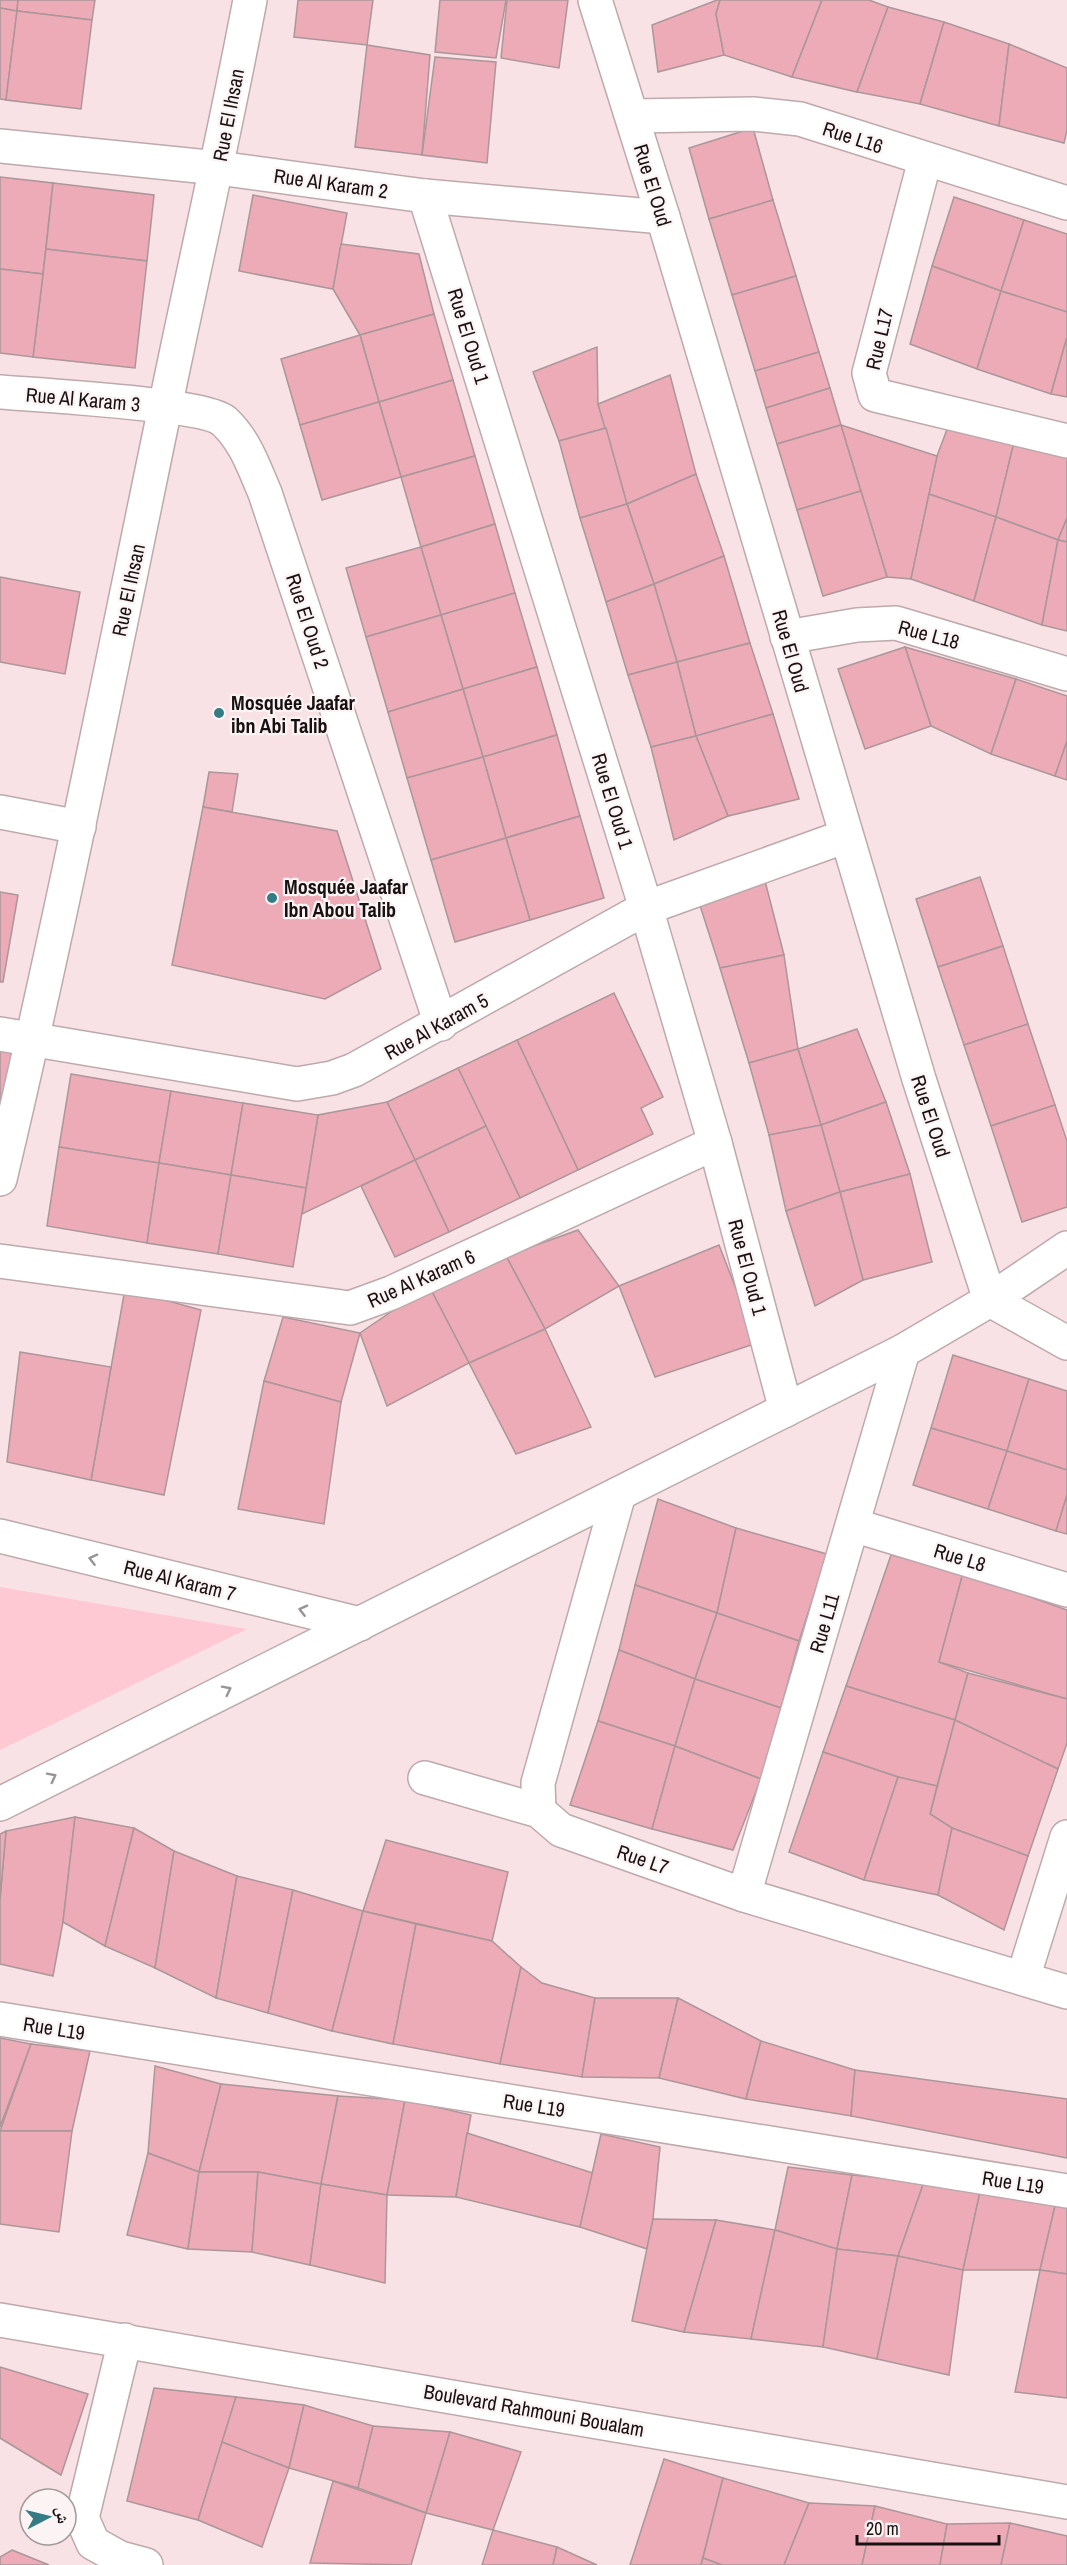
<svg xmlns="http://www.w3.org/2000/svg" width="1067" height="2565" viewBox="0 0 1067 2565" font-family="'Archivo Narrow','Noto Naskh Arabic',sans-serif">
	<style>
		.green { fill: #fec9d2 }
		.building { fill: #edabb7; stroke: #ab969a; stroke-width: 1.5 }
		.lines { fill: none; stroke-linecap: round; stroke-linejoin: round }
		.minor-casing { stroke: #bea9ad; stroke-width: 36 }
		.minor { stroke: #fff; stroke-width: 33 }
		.oneway { stroke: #979494 }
		.poi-dot { fill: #347c83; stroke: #fcf3f4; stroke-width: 2 }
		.labels { text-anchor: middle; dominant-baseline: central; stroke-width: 4.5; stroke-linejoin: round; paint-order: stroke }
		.street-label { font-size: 20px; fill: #181112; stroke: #fcf3f4 }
		.poi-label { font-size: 20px; font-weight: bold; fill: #181112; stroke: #fcf3f4; text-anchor: start }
	</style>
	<rect width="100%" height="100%" fill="#f8e2e5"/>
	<!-- green -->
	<polygon class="green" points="0,1587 247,1629 0,1750"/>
	<!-- building -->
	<g class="building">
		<polygon points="0,0 18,0 17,11 0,8"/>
		<polygon points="18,0 95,0 92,20 17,11"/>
		<polygon points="298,0 373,0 367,45 294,37"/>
		<polygon points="440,0 506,0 496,58 435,52"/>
		<polygon points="507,0 568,0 559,68 501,58"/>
		<polygon points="717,0 720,0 716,14 724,55 658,72 652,25"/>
		<polygon points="720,0 822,0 792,77 724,55 716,14"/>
		<polygon points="822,0 869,0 888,7 857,92 792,77"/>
		<polygon points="888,7 944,22 920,104 857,92"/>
		<polygon points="0,8 17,11 6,100 0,99"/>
		<polygon points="17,11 92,20 81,109 6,100"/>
		<polygon points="944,22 1009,44 999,126 920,104"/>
		<polygon points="1009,44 1067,68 1067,130 1064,143 999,126"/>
		<polygon points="367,45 430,55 422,155 355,147"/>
		<polygon points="435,57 496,62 487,163 422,155"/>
		<polygon points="753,128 773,200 709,219 689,148"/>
		<polygon points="0,177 53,183 43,274 0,269"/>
		<polygon points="53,183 154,195 147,261 46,249"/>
		<polygon points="253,195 347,213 333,289 239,271"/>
		<polygon points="954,197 1024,220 1001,291 932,266"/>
		<polygon points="773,200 796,276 732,295 709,219"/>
		<polygon points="1024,220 1067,234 1067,312 1001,291"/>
		<polygon points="341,244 419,254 434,314 360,335 333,289"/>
		<polygon points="46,249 147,261 135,368 33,357"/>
		<polygon points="932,266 1001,291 977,369 910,344"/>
		<polygon points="0,269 43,274 33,357 0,353"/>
		<polygon points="796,276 819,352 755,371 732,295"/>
		<polygon points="1001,291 1067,312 1067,337 1051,394 977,369"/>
		<polygon points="434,314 453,380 379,402 360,335"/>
		<polygon points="360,335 379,402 300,425 281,359"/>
		<polygon points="1067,337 1067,397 1051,394"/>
		<polygon points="597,347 598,404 606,428 559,441 533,372"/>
		<polygon points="819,352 830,388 766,408 755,371"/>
		<polygon points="670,375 696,474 627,504 598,404"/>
		<polygon points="453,380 475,456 401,477 379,402"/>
		<polygon points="830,388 841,425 777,444 766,408"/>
		<polygon points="379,402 401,477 322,500 300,425"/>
		<polygon points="949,424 1015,438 996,517 929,494 937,456"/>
		<polygon points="841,425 861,491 797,510 777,444"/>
		<polygon points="841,425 937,456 911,579 887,577"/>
		<polygon points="606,428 627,504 580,518 559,441"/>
		<polygon points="1015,438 1067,456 1067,518 1058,540 996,517"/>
		<polygon points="475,456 495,524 421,547 401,477"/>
		<polygon points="696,474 724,556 654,584 627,504"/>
		<polygon points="861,491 887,577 823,596 797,510"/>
		<polygon points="929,494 996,517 974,601 911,579"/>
		<polygon points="627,504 654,584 606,602 580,518"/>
		<polygon points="996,517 1058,540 1042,625 974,601"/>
		<polygon points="1067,518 1067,542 1058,540"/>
		<polygon points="495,524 515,593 441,615 421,547"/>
		<polygon points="1058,540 1067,542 1067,631 1042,625"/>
		<polygon points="421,547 441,615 366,637 346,568"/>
		<polygon points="724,556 750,643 677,662 654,584"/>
		<polygon points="0,577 80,592 65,674 0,662"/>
		<polygon points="654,584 677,662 628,675 606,602"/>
		<polygon points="515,593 537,667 463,689 441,615"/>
		<polygon points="441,615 463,689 388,712 366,637"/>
		<polygon points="750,643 773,714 696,736 677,662"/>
		<polygon points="905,647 1016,679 991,754 931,726"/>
		<polygon points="905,647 931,726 865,749 838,669"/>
		<polygon points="677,662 696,736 651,747 628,675"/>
		<polygon points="537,667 557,735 483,757 463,689"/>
		<polygon points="1016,679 1067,696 1067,741 1055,776 991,754"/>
		<polygon points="463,689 483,757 407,778 388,712"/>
		<polygon points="773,714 799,799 728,816 696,736"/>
		<polygon points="557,735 580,816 506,838 483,757"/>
		<polygon points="696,736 728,816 674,840 651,747"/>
		<polygon points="1067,741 1067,780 1055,776"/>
		<polygon points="483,757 506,838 431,860 407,778"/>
		<polygon points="209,772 238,774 232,812 203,807"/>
		<polygon points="203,807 337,831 381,969 325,999 172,965"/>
		<polygon points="580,816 604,898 530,920 506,838"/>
		<polygon points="506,838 530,920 455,942 431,860"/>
		<polygon points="764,877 784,955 720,968 696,893"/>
		<polygon points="980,877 1003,946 938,967 916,899"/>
		<polygon points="0,892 18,895 3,982 0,982"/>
		<polygon points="1003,946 1028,1024 964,1045 938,967"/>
		<polygon points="784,955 798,1049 749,1063 720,968"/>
		<polygon points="614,993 663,1097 641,1108 653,1134 578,1170 517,1040"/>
		<polygon points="1028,1024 1055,1105 991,1126 964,1045"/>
		<polygon points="857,1029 886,1102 821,1125 798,1049"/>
		<polygon points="517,1040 578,1170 520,1198 458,1068"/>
		<polygon points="0,1044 22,1048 0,1129"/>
		<polygon points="798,1049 821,1125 769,1135 749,1063"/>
		<polygon points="458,1068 486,1126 415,1160 387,1102"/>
		<polygon points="71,1074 171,1091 159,1163 59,1147"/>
		<polygon points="171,1091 243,1103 231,1175 159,1163"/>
		<polygon points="387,1102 415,1160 302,1214 318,1115"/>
		<polygon points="886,1102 910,1174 840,1192 821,1125"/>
		<polygon points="243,1103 318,1115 306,1188 231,1175"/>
		<polygon points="1055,1105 1067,1141 1067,1207 1022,1222 991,1126"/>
		<polygon points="821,1125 840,1192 786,1211 769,1135"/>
		<polygon points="486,1126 520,1198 449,1232 415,1160"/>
		<polygon points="59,1147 159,1163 147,1243 47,1226"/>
		<polygon points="415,1160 449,1232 395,1257 361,1186"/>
		<polygon points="159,1163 231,1175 218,1254 147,1243"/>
		<polygon points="910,1174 932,1262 863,1280 840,1192"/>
		<polygon points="231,1175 306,1188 293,1267 218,1254"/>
		<polygon points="840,1192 863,1280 815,1306 786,1211"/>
		<polygon points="578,1230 619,1286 545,1329 506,1256"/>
		<polygon points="719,1245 757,1343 655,1377 619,1286"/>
		<polygon points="506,1256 545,1329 469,1363 429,1286"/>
		<polygon points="429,1286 469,1363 387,1406 360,1333"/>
		<polygon points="125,1289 201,1310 164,1495 91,1480"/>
		<polygon points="283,1317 360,1333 341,1402 264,1381"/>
		<polygon points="545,1329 591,1427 516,1454 469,1363"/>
		<polygon points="20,1352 111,1367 91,1480 7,1462"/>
		<polygon points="953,1355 1029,1379 1007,1451 931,1428"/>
		<polygon points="1029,1379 1067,1391 1067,1470 1007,1451"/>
		<polygon points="264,1381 341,1402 324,1524 238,1509"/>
		<polygon points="931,1428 1007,1451 988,1509 913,1485"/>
		<polygon points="1007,1451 1067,1470 1067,1495 1056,1531 988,1509"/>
		<polygon points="1067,1495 1067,1534 1056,1531"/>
		<polygon points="658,1499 736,1528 717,1613 635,1585"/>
		<polygon points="736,1528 827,1554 799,1641 717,1613"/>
		<polygon points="891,1555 963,1573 939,1662 968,1673 955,1720 846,1686"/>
		<polygon points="963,1573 1067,1610 1067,1699 939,1662"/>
		<polygon points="635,1585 717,1613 695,1679 619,1650"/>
		<polygon points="717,1613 799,1641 781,1708 695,1679"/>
		<polygon points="619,1650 695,1679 675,1746 598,1721"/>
		<polygon points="968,1673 1067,1699 1067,1743 1058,1769 955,1720"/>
		<polygon points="695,1679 781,1708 761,1779 675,1746"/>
		<polygon points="846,1686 955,1720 937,1786 898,1777 823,1752"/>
		<polygon points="955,1720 1058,1769 1028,1856 952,1828 930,1814"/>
		<polygon points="598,1721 675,1746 652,1829 570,1805"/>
		<polygon points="675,1746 761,1779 733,1850 652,1829"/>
		<polygon points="823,1752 898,1777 864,1880 789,1852"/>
		<polygon points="898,1777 937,1786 930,1814 952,1828 938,1895 864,1880"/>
		<polygon points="75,1817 63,1922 53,1976 0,1964 0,1899 6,1831"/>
		<polygon points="75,1817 134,1828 105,1946 63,1922"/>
		<polygon points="134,1828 174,1851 155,1968 105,1946"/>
		<polygon points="952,1828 1028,1856 1004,1930 938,1895"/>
		<polygon points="6,1831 0,1899 0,1834"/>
		<polygon points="386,1840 508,1872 492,1941 363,1911"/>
		<polygon points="174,1851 237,1876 216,1998 155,1968"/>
		<polygon points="237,1876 293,1890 268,2013 216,1998"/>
		<polygon points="293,1890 363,1911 332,2031 268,2013"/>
		<polygon points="363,1911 416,1924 393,2044 332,2031"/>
		<polygon points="416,1924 492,1941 521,1967 500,2064 393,2044"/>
		<polygon points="521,1967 542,1983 595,1998 582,2077 500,2064"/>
		<polygon points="595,1998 678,1998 659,2078 582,2077"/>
		<polygon points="678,1998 761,2041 746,2099 659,2078"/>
		<polygon points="0,2038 31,2044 0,2127"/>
		<polygon points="761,2041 855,2070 851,2116 746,2099"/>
		<polygon points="31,2044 90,2051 72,2131 0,2131"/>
		<polygon points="155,2066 221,2084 199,2172 148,2153"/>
		<polygon points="855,2070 1067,2099 1067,2158 851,2116"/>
		<polygon points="221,2084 338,2096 321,2184 258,2172 199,2172"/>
		<polygon points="338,2096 405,2100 387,2195 321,2184"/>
		<polygon points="405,2100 471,2115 456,2197 387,2195"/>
		<polygon points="0,2131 72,2131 59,2232 0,2224"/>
		<polygon points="467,2133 593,2173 580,2227 456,2197"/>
		<polygon points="601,2134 660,2147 653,2219 647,2249 580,2227"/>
		<polygon points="148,2153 199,2172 188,2249 127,2235"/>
		<polygon points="788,2167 852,2175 837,2249 775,2230"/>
		<polygon points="199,2172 258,2172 252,2252 188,2249"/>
		<polygon points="258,2172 321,2184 310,2265 252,2252"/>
		<polygon points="852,2175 924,2182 898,2256 837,2249"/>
		<polygon points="924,2182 980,2192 963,2270 898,2256"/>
		<polygon points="321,2184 387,2195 385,2283 310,2265"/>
		<polygon points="980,2192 1055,2206 1040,2270 963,2270"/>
		<polygon points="1055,2206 1067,2208 1067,2274 1040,2270"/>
		<polygon points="653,2219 716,2220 684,2332 632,2321"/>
		<polygon points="716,2220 775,2230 751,2339 684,2332"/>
		<polygon points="775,2230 837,2249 823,2347 751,2339"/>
		<polygon points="837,2249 898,2256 877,2359 823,2347"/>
		<polygon points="898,2256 963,2270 949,2375 877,2359"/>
		<polygon points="1040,2270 1067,2274 1067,2398 1015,2392"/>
		<polygon points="0,2367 88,2394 61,2475 0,2438"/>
		<polygon points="154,2388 236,2397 198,2520 127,2501"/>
		<polygon points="236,2397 304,2405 289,2468 222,2442"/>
		<polygon points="304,2405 373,2426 358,2488 289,2468"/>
		<polygon points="373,2426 450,2432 426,2513 358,2488"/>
		<polygon points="450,2432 521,2452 493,2530 426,2513"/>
		<polygon points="222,2442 289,2468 262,2547 198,2520"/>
		<polygon points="664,2459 723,2478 701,2565 630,2565"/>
		<polygon points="723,2478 809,2503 784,2565 722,2565 703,2558"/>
		<polygon points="333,2481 426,2513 411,2565 310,2563"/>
		<polygon points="809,2503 875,2506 862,2565 784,2565"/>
		<polygon points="875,2506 947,2524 940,2565 862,2565"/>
		<polygon points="1010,2523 1001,2565 940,2565 947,2524"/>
		<polygon points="1010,2523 1067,2536 1067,2565 1001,2565"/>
		<polygon points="493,2530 557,2547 553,2565 482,2565"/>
		<polygon points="557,2547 597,2565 553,2565"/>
		<polygon points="12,2550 49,2565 0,2565 0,2557"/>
		<polygon points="703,2558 722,2565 701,2565"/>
	</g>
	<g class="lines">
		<!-- minor casing -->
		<g class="minor-casing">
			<g id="minor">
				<polyline points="595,0 663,217 919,1079 990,1300 1067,1343"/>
				<polyline points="632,116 753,114 800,119 1067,203"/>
				<polyline points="0,146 218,168 425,196 663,217"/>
				<polyline points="925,160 869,373 875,395 1067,441"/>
				<polyline points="425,196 646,908 715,1143 786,1410"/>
				<path d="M0,392c35,3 207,12 225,30 21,20 29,46 40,71l176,531"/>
				<polyline points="787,637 857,625 896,623 1067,674"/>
				<polyline points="0,812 79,827"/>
				<polyline points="0,1034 297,1084 332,1078 354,1070 646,908 846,836"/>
				<path d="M0,1179c59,-249 109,-501 161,-752 29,-143 62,-284 89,-427"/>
				<polyline points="0,1261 350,1308 391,1293 715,1143"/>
				<polyline points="853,1525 1067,1590"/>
				<polyline points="0,1536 360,1624"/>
				<polyline points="425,1778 539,1811 561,1830 744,1895 1067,1992"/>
				<polyline points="0,1804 903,1351 990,1300 1067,1248"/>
				<polyline points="539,1811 538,1783 619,1494"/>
				<polyline points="744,1895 903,1351"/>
				<polyline points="1023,1978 1067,1837"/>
				<polyline points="0,2019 1067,2191"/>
				<polyline points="0,2320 1067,2502"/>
				<polyline points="125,2340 82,2518 93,2543 120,2558 146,2565"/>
			</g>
		</g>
		<!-- minor -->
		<use href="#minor" class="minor"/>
	</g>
	<!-- one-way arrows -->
	<defs><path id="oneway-chevron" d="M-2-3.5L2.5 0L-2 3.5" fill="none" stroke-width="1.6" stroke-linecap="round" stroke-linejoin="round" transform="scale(1.5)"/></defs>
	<g class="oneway">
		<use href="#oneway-chevron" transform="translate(93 1559) rotate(-166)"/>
		<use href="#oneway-chevron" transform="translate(303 1610) rotate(-166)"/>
		<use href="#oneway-chevron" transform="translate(227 1690) rotate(-27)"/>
		<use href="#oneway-chevron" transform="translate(52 1777) rotate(-27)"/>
	</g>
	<!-- markers -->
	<g class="poi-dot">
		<circle cx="219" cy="713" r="6"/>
		<circle cx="272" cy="898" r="6"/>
	</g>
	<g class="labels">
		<!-- street labels -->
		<g class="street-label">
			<text transform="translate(228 115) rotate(-79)">Rue El Ihsan</text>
			<text transform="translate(853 137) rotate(18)">Rue L16</text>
			<text transform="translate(331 183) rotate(8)">Rue Al Karam 2</text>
			<text transform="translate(653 185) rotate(73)">Rue El Oud</text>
			<text transform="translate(469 336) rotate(73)">Rue El Oud 1</text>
			<text transform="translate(879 339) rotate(-77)">Rue L17</text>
			<text transform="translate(83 399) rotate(5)">Rue Al Karam 3</text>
			<text transform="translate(128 590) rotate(-78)">Rue El Ihsan</text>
			<text transform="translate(308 621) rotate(72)">Rue El Oud 2</text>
			<text transform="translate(929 634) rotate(15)">Rue L18</text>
			<text transform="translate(791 651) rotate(74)">Rue El Oud</text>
			<text transform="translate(613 801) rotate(73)">Rue El Oud 1</text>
			<text transform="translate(436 1026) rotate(-29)">Rue Al Karam 5</text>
			<text transform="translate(931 1116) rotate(72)">Rue El Oud</text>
			<text transform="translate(748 1267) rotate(75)">Rue El Oud 1</text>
			<text transform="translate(421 1278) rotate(-24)">Rue Al Karam 6</text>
			<text transform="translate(960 1557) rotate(17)">Rue L8</text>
			<text transform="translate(180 1580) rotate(14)">Rue Al Karam 7</text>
			<text transform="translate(824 1623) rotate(-74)">Rue L11</text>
			<text transform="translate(643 1859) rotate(19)">Rue L7</text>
			<text transform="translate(54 2028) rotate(9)">Rue L19</text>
			<text transform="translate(534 2105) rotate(9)">Rue L19</text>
			<text transform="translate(1013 2182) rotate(9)">Rue L19</text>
			<text transform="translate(534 2410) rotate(10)">Boulevard Rahmouni Boualam</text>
		</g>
		<!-- poi labels -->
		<g class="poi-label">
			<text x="231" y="702">Mosquée Jaafar<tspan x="231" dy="23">ibn Abi Talib</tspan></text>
			<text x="284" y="886">Mosquée Jaafar<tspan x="284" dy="23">Ibn Abou Talib</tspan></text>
		</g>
	</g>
	<!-- north arrow -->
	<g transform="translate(48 2517) rotate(83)"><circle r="28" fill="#fcf3f4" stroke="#a1999a" stroke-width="1.5"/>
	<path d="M0-4.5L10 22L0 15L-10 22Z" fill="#347c83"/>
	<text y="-9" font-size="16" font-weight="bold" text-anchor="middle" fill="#181112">ش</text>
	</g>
	<!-- scale -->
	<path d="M857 2535v9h142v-9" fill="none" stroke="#181112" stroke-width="3"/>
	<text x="866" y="2535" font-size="18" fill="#181112" stroke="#fcf3f4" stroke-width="4.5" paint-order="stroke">20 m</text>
</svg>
